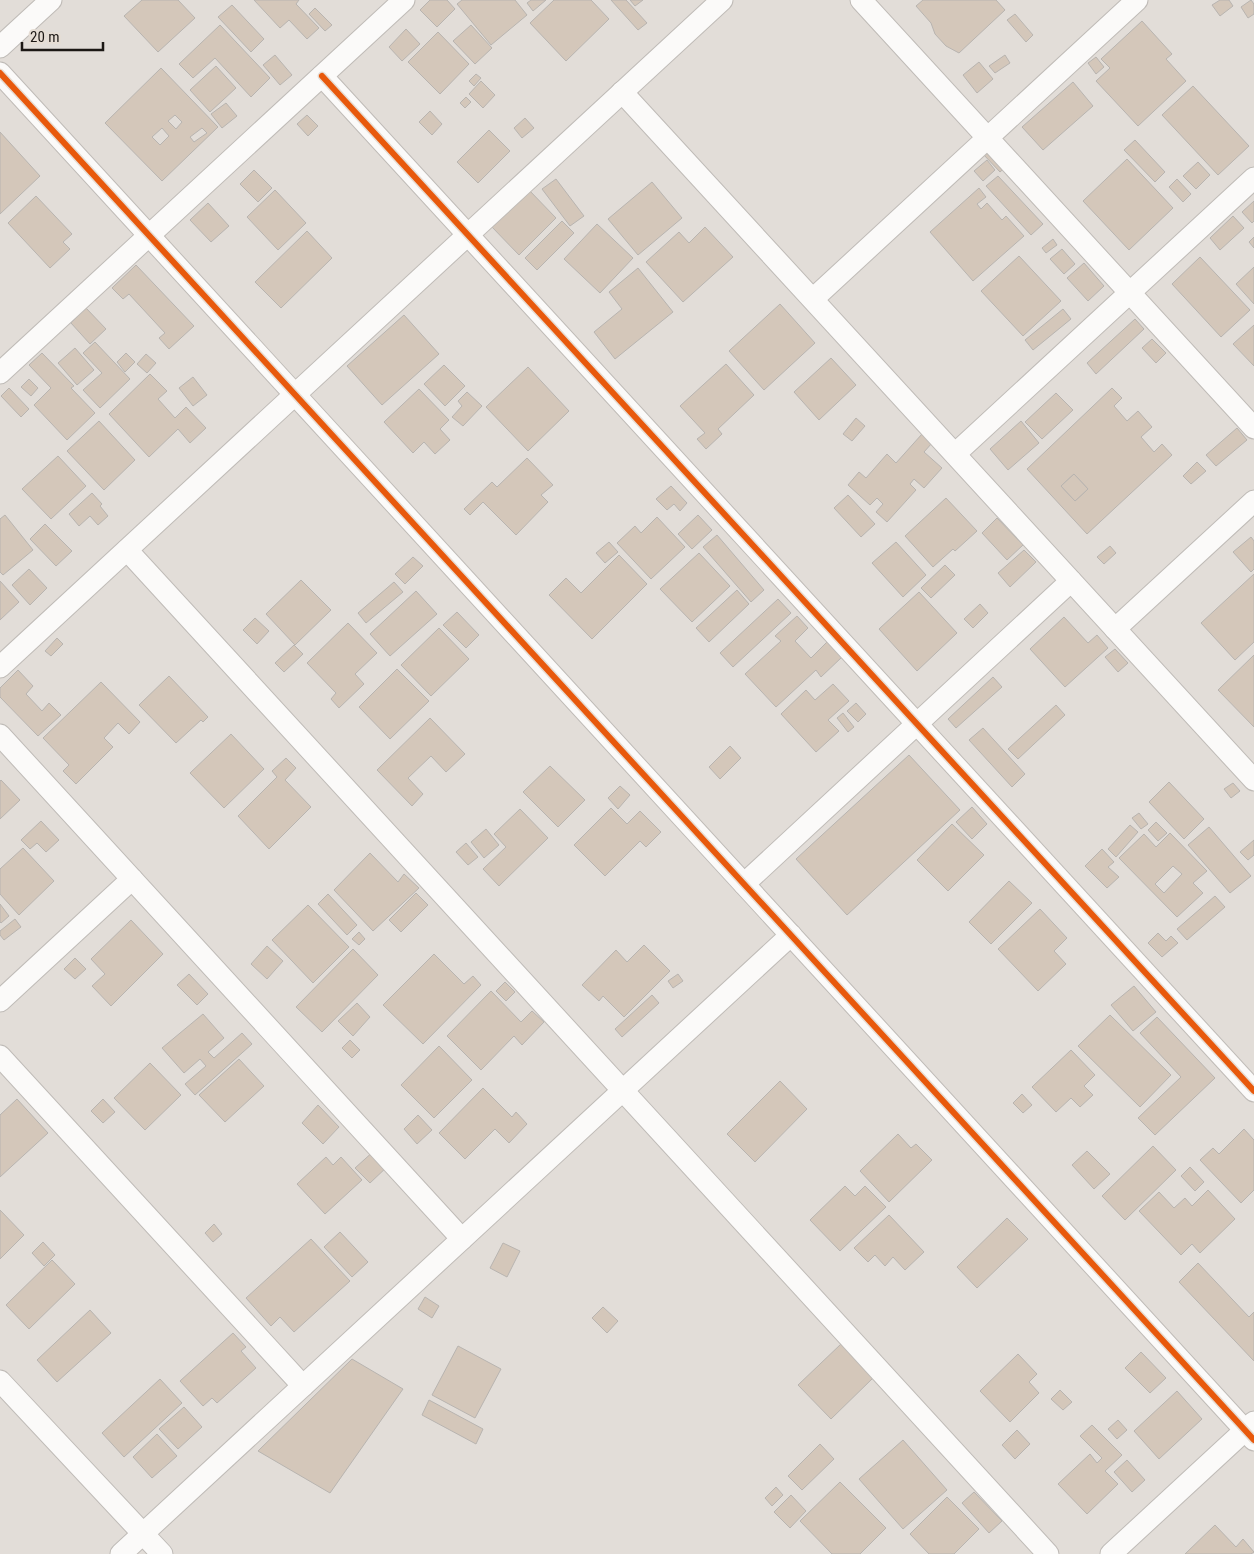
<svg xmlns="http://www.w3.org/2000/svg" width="1254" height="1554" viewBox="0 0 1254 1554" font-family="'Roboto Condensed',sans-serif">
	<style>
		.building { fill: #d4c7ba; stroke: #b8b4b0; fill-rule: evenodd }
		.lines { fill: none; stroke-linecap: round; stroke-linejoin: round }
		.minor-casing { stroke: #bfbbb7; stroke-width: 23 }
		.minor { stroke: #fbfaf9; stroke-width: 21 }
		.cycleway-casing { stroke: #e6ddd4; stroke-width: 9 }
		.cycleway { stroke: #e8590c; stroke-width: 6 }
	</style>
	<rect width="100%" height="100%" fill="#e2ddd8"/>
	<!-- building -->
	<g class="building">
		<polygon points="142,0 178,0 195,18 158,52 124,16"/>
		<polygon points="254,0 299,0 296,4 319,28 307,39 289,20 280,28"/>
		<polygon points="430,0 447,0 455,9 437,27 420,10"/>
		<polygon points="462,0 515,0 527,15 491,45 457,4"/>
		<polygon points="531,0 546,0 533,11 527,3"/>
		<polygon points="554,0 591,0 609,19 566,61 530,23"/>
		<polygon points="611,0 626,0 647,23 638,30"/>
		<polygon points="630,0 643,0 635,6"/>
		<polygon points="923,0 996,0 1005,10 959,53 946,46 935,34 931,23 916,6"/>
		<polygon points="1220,0 1229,0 1233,6 1220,16 1212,5"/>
		<polygon points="1251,0 1254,4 1254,14 1248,18 1241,7"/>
		<polygon points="232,5 264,39 251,52 218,17"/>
		<polygon points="315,8 332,25 325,31 309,14"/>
		<polygon points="1015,14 1033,35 1026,42 1007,20"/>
		<polygon points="1142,21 1172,54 1166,59 1186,81 1138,126 1096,81 1110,68 1101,59"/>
		<polygon points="220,25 270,78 251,97 215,58 193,78 179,64"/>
		<polygon points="471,25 492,48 475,64 453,41"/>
		<polygon points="406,29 420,44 402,61 389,47"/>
		<polygon points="438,32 469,64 440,94 408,62"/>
		<polygon points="275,55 292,75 280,85 263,65"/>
		<polygon points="1005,55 1010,63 995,73 989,66"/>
		<polygon points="1096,57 1104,67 1096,74 1088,63"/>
		<polygon points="979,62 993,79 977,93 963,75"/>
		<polygon points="216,66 236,88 210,112 190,90"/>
		<path d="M161,68l57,59 -56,54 -57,-58zM175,115l7,7 -6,7 -8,-8zM162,128l7,8 -9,9 -8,-8zM202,128l5,5 -13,9 -4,-5z"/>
		<polygon points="476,74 481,78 474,86 469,81"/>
		<polygon points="481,81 495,95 483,108 469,94"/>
		<polygon points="1073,82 1093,106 1043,150 1022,127"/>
		<polygon points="1193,86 1249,146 1218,175 1162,115"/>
		<polygon points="466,97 471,102 465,108 460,103"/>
		<polygon points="226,103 237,116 222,128 211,114"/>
		<polygon points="430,111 442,124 432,135 419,122"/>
		<polygon points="307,115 318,126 308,136 297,124"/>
		<polygon points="525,118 534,128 522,138 514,128"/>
		<polygon points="489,130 510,151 478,183 457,162"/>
		<polygon points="0,132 40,176 0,214"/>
		<polygon points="1135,140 1165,172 1155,182 1124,150"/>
		<polygon points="991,146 1009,164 1000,172 983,154"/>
		<polygon points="1127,159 1173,208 1129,250 1083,201"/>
		<polygon points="987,160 995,170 983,181 974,171"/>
		<polygon points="1198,162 1210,175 1196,189 1183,176"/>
		<polygon points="254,170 272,188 258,202 240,184"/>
		<polygon points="998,176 1043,224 1031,235 986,186"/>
		<polygon points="556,179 584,216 570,226 542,189"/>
		<polygon points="1177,179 1191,194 1183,202 1169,187"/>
		<polygon points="652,182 682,218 638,255 608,219"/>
		<polygon points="979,188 986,197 977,204 981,209 987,203 1002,220 1006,216 1024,236 973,281 930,232"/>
		<polygon points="528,189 556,218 519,255 491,226"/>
		<polygon points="275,190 306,223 278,250 247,217"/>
		<polygon points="36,196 72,234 63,242 70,249 50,268 8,223"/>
		<polygon points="1254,201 1254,221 1252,223 1242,212"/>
		<polygon points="208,203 229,226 211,242 190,220"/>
		<polygon points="1233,216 1244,228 1220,250 1210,238"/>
		<polygon points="562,221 574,233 537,270 525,258"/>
		<polygon points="597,224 633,258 600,293 564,259"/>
		<polygon points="705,227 733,257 683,302 646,262 679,232 689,243"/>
		<polygon points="307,231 332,258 281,308 255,282"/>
		<polygon points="1254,237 1254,248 1249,242"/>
		<polygon points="1053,239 1057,245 1046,253 1042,248"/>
		<polygon points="1062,249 1075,264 1064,274 1050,259"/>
		<polygon points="1019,256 1061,301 1023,336 981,291"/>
		<polygon points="1200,257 1250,310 1221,337 1172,284"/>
		<polygon points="1084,263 1104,286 1088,301 1067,278"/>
		<polygon points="136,265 194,326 169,349 159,338 165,333 129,294 123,299 112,288"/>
		<polygon points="1254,267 1254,304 1236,284"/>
		<polygon points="638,268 673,312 615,359 594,332 622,309 609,292"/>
		<polygon points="780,304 815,343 764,390 729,351"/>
		<polygon points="86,308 106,329 90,344 71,323"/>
		<polygon points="1063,309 1071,319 1033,350 1025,340"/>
		<polygon points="404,315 439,354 382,405 347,366"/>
		<polygon points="1135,319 1144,329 1096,374 1087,363"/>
		<polygon points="1254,325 1254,366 1233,344"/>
		<polygon points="1152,339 1166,353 1156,363 1142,348"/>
		<polygon points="95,342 130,379 100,408 83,390 102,373 83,353"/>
		<polygon points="75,348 94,370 77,385 58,363"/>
		<polygon points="42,353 74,386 71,388 95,413 67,440 34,405 51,388 29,365"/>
		<polygon points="126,353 135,362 125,372 117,362"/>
		<polygon points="146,354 156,363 147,373 137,364"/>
		<polygon points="831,358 856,385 819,420 794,392"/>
		<polygon points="726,364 754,395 718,429 722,434 706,449 697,439 705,433 680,406"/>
		<polygon points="444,365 465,386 445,406 424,384"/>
		<polygon points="528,367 569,411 528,451 486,407"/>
		<polygon points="150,374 167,391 158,399 175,418 186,407 206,428 190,443 178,429 149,457 109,414"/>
		<polygon points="193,377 207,395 193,406 179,388"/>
		<polygon points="29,379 38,388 31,396 21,387"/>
		<polygon points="9,388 29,409 21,417 1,396"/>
		<path d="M1112,388l10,10 -8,8 13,15 11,-10 14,16 -11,10 13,15 8,-8 10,11 -85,79 -60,-65zM1074,474l14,15 -13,12 -14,-15z"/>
		<polygon points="419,389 449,420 440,429 450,440 435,454 424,442 413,453 384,422"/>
		<polygon points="467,392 482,406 463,426 452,417 462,406 458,401"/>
		<polygon points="1056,393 1073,410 1042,439 1025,422"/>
		<polygon points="856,418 865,426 852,441 843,434"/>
		<polygon points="99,421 135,460 104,490 67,451"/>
		<polygon points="1021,421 1039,443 1008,470 990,449"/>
		<polygon points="1237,428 1247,440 1216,466 1206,455"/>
		<polygon points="922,434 932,443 924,452 942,468 924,488 914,479 910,484 916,490 887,522 876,512 883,504 877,498 870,505 848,485 859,472 866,478 887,454 896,463"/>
		<polygon points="58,456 86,486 51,519 22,489"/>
		<polygon points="527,458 553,485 541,495 548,502 516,535 483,502 470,515 464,509 492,482 497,487"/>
		<polygon points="1197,462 1206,471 1191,484 1183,476"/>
		<polygon points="1074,474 1088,489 1075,501 1061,486"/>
		<polygon points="671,486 687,503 680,511 674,504 667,510 656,499"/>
		<polygon points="92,493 102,504 100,506 108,516 98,525 90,516 79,526 69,514"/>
		<polygon points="848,495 875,524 861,537 834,508"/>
		<polygon points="946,498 977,531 955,551 953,549 933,567 905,536"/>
		<polygon points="5,515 33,550 3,575 0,572 0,519"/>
		<polygon points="698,515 712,530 692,549 678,534"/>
		<polygon points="657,517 685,547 651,579 617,543 635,526 641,533"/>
		<polygon points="997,518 1023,545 1007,560 982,533"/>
		<polygon points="45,524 72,551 56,566 30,539"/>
		<polygon points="717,535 764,590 751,602 703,547"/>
		<polygon points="1251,537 1254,541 1254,569 1251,572 1233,552"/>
		<polygon points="609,542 618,552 605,563 596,553"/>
		<polygon points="896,542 926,575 903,597 872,563"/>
		<polygon points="1110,546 1116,553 1104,564 1097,557"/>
		<polygon points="1024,550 1036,562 1010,587 998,573"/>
		<polygon points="699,553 730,586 692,622 660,589"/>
		<polygon points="619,555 647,584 592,639 549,595 566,578 581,593"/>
		<polygon points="413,557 423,566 405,584 395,574"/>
		<polygon points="945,565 955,575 931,598 921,588"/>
		<polygon points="29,569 47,588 30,605 12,585"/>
		<polygon points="1254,574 1254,642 1235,660 1201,623"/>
		<polygon points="301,580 331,610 295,645 266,614"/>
		<polygon points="0,581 19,602 0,620"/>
		<polygon points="394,582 403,592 366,623 358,613"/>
		<polygon points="737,590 749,604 709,642 696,628"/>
		<polygon points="416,591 437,614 390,656 370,634"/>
		<polygon points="919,592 957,633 917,671 879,629"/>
		<polygon points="778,599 791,613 733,667 720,653"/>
		<polygon points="980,604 988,613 973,628 964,619"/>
		<polygon points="457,612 479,635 466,648 443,625"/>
		<polygon points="797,616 808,628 795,641 811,658 827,642 842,657 821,677 816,670 776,707 745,674 781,641 775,636"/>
		<polygon points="1064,617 1088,643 1097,635 1108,648 1065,687 1030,649"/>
		<polygon points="255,618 269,631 257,644 243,630"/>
		<polygon points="348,623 377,653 355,674 364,684 339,708 331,699 336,693 307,663"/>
		<polygon points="439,628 469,659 431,696 401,665"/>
		<polygon points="57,638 63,644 51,656 45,651"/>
		<polygon points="294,645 303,654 284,672 275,663"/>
		<polygon points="1115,649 1128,663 1118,672 1105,657"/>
		<polygon points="1254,655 1254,727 1218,690"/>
		<polygon points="397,669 429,701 390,739 359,707"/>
		<polygon points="18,670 33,686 26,694 42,711 49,703 61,715 38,736 0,697 0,688"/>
		<polygon points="169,676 208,717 203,722 201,720 176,743 139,705"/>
		<polygon points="993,677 1002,687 956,728 948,719"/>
		<polygon points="101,682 140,722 129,734 118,723 104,738 113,747 76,784 63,771 69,765 43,738"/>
		<polygon points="833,684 849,701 828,720 839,731 816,752 781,714 806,690 815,700"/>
		<polygon points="856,703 866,714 858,722 847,711"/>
		<polygon points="1056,705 1065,715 1018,759 1008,749"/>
		<polygon points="843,713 854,727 848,732 837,718"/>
		<polygon points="430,718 465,754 446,772 431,756 408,778 423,794 412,806 377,770"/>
		<polygon points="983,728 1025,774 1012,787 969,740"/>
		<polygon points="231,734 264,769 224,808 190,773"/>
		<polygon points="730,746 741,758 720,779 709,767"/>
		<polygon points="909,755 960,810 847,915 796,859"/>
		<polygon points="286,758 296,768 285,780 311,807 269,849 238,816 277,777 272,771"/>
		<polygon points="550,766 585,800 558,827 523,792"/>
		<polygon points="1,780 20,800 0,819 0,781"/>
		<polygon points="1169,782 1204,819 1184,839 1149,802"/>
		<polygon points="1233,783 1240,791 1231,798 1224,789"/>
		<polygon points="620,786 630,795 618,809 608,798"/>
		<polygon points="972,807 987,824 972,839 956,822"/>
		<polygon points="611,808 627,824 640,811 661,832 646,847 640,841 605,876 574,845"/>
		<polygon points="520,809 548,838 499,886 483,869 506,847 494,834"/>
		<polygon points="1139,813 1148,824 1141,829 1132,818"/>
		<polygon points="41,821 59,840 46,852 37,843 30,849 21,840"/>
		<polygon points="1156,822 1167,833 1158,841 1148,830"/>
		<polygon points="952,824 984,855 948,891 917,860"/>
		<polygon points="1130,825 1138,832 1116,857 1108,849"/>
		<polygon points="1209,827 1251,876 1230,893 1188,845"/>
		<polygon points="486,829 499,845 484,858 471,842"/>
		<path d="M1170,833l37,38 -14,12 10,10 -26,24 -58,-59 25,-24 12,13zM1173,866l9,8 -18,19 -9,-9z"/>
		<polygon points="1254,840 1254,855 1248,860 1240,852"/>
		<polygon points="466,843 478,857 468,865 456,852"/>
		<polygon points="23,848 54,881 19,915 0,894 0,869"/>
		<polygon points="1102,849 1114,862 1108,867 1119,877 1107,888 1085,866"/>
		<polygon points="370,853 398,882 404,874 419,888 373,931 334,890"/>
		<polygon points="1009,881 1032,903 991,944 969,922"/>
		<polygon points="416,893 428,905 401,932 389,920"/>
		<polygon points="328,894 357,925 347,935 318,904"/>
		<polygon points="1215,896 1225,907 1187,940 1177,929"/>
		<polygon points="0,904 9,916 1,923 0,922"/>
		<polygon points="308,905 349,947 313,983 272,940"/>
		<polygon points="1040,909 1067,938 1054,951 1066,964 1038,991 998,949"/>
		<polygon points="15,919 21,927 4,940 0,935 0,931"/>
		<polygon points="131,920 163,954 111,1006 92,986 105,974 91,959"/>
		<polygon points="359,932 365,939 359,945 352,939"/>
		<polygon points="1158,933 1166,941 1171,936 1178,943 1162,957 1148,943"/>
		<polygon points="644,945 670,971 624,1017 603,996 599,1001 582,985 616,950 627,962"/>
		<polygon points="267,946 283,961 267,979 251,964"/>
		<polygon points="353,949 378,975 322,1032 296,1007"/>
		<polygon points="434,954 464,984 473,976 481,985 423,1044 383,1005"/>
		<polygon points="75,958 86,969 75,979 64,969"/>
		<polygon points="189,974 208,994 197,1005 177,985"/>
		<polygon points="678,974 683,981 673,988 668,981"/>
		<polygon points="505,982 515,992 506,1001 496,991"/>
		<polygon points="1134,986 1156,1012 1133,1031 1111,1005"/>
		<polygon points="491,991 521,1022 532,1011 544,1022 522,1045 514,1036 481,1070 447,1036"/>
		<polygon points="652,995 659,1003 622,1037 615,1029"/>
		<polygon points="357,1003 370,1017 353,1036 338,1021"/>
		<polygon points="203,1014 224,1038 208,1052 214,1058 242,1033 252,1044 195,1095 185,1084 206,1066 200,1059 184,1073 162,1048"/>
		<polygon points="1110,1015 1171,1075 1140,1107 1078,1046"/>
		<polygon points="1157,1017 1215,1078 1155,1135 1138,1118 1181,1077 1140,1033"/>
		<polygon points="350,1040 360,1050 352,1058 342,1048"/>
		<polygon points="439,1046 472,1080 434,1118 401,1085"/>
		<polygon points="1071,1050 1095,1075 1084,1086 1093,1095 1080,1107 1071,1098 1056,1112 1032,1087"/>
		<polygon points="239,1059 264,1086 225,1122 199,1095"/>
		<polygon points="150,1063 181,1095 145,1130 114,1098"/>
		<polygon points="780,1081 807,1109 755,1162 727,1134"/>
		<polygon points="483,1088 512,1117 516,1112 527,1124 509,1143 495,1129 465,1159 439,1133"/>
		<polygon points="1022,1094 1032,1105 1023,1113 1013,1103"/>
		<polygon points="17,1099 48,1133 0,1177 0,1115"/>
		<polygon points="103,1099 115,1112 103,1123 91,1111"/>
		<polygon points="318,1105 339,1127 323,1144 302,1123"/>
		<polygon points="418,1115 432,1130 417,1144 404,1129"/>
		<polygon points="1244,1129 1254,1140 1254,1190 1241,1203 1200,1160 1213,1148 1219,1154"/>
		<polygon points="898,1134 911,1148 916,1144 932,1160 889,1202 860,1171"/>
		<polygon points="1153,1146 1176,1170 1125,1220 1102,1196"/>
		<polygon points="375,1150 389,1165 370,1183 355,1168"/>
		<polygon points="1087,1151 1110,1174 1094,1189 1072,1165"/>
		<polygon points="326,1157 333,1165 341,1157 362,1180 325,1214 297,1184"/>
		<polygon points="1190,1167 1204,1182 1195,1191 1181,1176"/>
		<polygon points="845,1186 855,1196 865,1186 886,1207 840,1251 810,1220"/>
		<polygon points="1208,1190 1235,1219 1200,1253 1192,1244 1181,1255 1139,1211 1159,1192 1174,1208 1185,1198 1192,1206"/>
		<polygon points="0,1210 24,1235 0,1259"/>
		<polygon points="889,1215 924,1252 905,1270 893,1257 885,1266 875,1255 868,1262 854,1248"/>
		<polygon points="1007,1218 1028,1239 977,1288 957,1267"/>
		<polygon points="214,1224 222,1234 213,1242 205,1233"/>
		<polygon points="340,1232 368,1262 352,1277 324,1247"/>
		<polygon points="311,1239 350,1281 294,1332 280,1317 271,1326 246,1298"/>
		<polygon points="43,1242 55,1255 44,1266 32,1253"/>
		<polygon points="503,1243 520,1251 507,1277 490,1268"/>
		<polygon points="52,1260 75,1284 29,1329 6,1305"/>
		<polygon points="1198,1263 1249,1317 1254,1312 1254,1361 1179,1282"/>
		<polygon points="425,1297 439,1306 432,1318 418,1309"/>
		<polygon points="603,1307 618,1321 607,1333 592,1318"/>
		<polygon points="90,1310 111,1333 57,1382 37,1360"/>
		<polygon points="233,1333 246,1347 241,1351 256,1368 217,1403 212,1398 203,1406 180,1381"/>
		<polygon points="841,1344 873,1378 831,1419 798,1385"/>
		<polygon points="458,1346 501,1369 475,1418 432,1395"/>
		<polygon points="1141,1352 1166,1378 1150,1393 1125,1368"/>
		<polygon points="1018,1354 1037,1374 1029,1382 1039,1393 1010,1422 980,1391"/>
		<polygon points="352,1359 403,1389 330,1493 258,1451"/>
		<polygon points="160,1379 182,1403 124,1457 102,1433"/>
		<polygon points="1060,1390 1072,1402 1063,1410 1051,1399"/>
		<polygon points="1177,1391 1202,1419 1159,1459 1134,1431"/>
		<polygon points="429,1400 483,1429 476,1444 422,1415"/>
		<polygon points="184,1407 202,1427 178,1449 159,1429"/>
		<polygon points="1118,1420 1127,1430 1117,1439 1108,1429"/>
		<polygon points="1092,1425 1122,1455 1105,1471 1118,1484 1087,1514 1058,1484 1090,1454 1097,1463 1102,1458 1080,1436"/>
		<polygon points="1017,1430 1030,1444 1015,1459 1002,1445"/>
		<polygon points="157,1434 177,1456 152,1478 133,1457"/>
		<polygon points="903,1440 947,1490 903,1529 859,1479"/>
		<polygon points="820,1444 834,1459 802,1490 788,1476"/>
		<polygon points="1127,1460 1145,1480 1132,1492 1114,1472"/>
		<polygon points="840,1482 886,1528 860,1554 832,1554 800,1521"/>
		<polygon points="776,1487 783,1495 772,1506 765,1498"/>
		<polygon points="974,1492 1002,1521 989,1533 962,1503"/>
		<polygon points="791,1495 806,1511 790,1528 774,1512"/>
		<polygon points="947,1497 979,1529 954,1554 929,1554 910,1534"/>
		<polygon points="1215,1525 1236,1547 1243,1539 1254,1552 1251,1554 1185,1554"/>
	</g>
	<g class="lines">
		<!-- minor casing -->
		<g class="minor-casing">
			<g id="minor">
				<polyline points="861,0 1254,428"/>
				<polyline points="0,47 51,0"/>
				<polyline points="0,73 1254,1440"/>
				<polyline points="322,76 1254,1091"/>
				<polyline points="622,92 1254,780"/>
				<polyline points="813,299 1137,0"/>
				<polyline points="0,373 404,0"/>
				<polyline points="955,454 1254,178"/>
				<polyline points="127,550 1048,1554"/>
				<polyline points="1115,629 1254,501"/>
				<polyline points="0,667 722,0"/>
				<polyline points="0,735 462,1239"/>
				<polyline points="744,884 1071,581"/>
				<polyline points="0,1001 132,879"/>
				<polyline points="0,1056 303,1386"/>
				<polyline points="0,1381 162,1554"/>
				<polyline points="121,1554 791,935"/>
				<polyline points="1111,1554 1254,1422"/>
			</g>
		</g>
		<!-- minor -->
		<use href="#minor" class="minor"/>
		<!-- cycleway casing -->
		<g class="cycleway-casing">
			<g id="cycleway">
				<polyline points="0,73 1254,1440"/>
				<polyline points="322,76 1254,1091"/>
			</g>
		</g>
		<!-- cycleway -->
		<use href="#cycleway" class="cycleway"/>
	</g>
	<!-- scale -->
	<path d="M22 42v8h81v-8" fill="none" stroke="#1c1815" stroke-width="2.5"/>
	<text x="30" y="42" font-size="15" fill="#1c1815" stroke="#e6ddd4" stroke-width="4" paint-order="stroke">20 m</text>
</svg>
